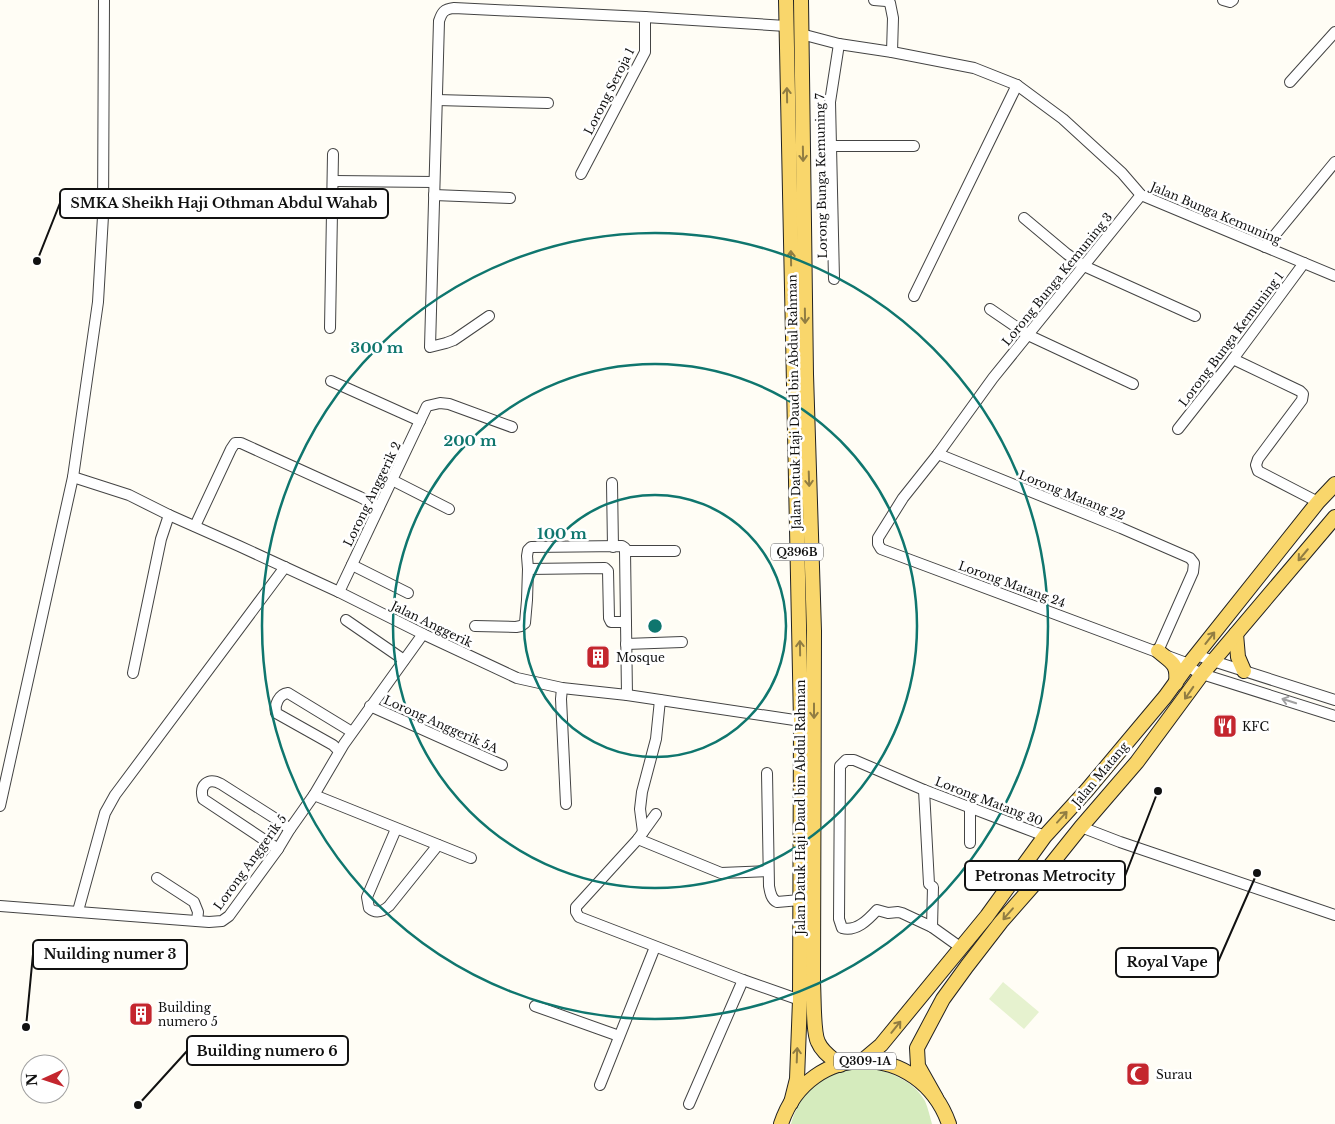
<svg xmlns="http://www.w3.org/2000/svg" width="1335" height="1124" viewBox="0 0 1335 1124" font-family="'Libre Baskerville',serif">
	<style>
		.green { fill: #d5ebbd }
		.pitch { fill: #e6f2cf }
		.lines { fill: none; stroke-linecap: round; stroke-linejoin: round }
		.minor-casing { stroke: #444; stroke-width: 12 }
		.major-casing { stroke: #222; stroke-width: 16 }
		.minor { stroke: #fff; stroke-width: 10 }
		.major { stroke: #f9d66b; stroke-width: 14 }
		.oneway { stroke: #917d42 }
		.oneway2 { stroke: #a0a0a0 }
		.ring { fill: none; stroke: #0f766e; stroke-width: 2.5 }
		.labels { text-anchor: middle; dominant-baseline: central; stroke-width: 5; stroke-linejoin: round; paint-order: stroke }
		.shield { fill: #fff; stroke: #585858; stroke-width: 1 }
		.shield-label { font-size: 11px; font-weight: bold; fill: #111 }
		.street-label { font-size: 12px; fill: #111; stroke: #fff }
		.poi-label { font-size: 12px; fill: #111; stroke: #fff; text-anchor: start }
		.centre { fill: #0f766e; stroke: #fff; stroke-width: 2.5 }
		.ring-label { font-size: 15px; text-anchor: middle; font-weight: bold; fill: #0f766e; stroke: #fff; stroke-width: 5; stroke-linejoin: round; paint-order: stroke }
		.leader { fill: none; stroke: #111; stroke-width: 2 }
		.callout-dot { fill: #111; stroke: #fff; stroke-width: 2 }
		.callout { fill: #fff; stroke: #111; stroke-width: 2 }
		.callout-label { font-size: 14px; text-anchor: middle; font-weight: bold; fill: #111 }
	</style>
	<rect width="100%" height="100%" fill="#fffdf5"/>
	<!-- green -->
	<path class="green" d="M869,1067c22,6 44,13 56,34 3,7 5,16 7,23h-141c7,-26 27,-49 55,-54 7,-2 15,-2 23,-3z"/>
	<!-- pitch -->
	<polygon class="pitch" points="1003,982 1039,1012 1024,1029 989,999"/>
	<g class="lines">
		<!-- minor casing -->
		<g class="minor-casing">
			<g id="minor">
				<polyline points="874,0 886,1 890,3 893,18 892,52"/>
				<polyline points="1223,0 1230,2 1233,0"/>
				<polyline points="801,34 839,44 892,52 974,68 1017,85 1063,119 1122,173 1141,195 1335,276"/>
				<polyline points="1290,82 1335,32"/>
				<polyline points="437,100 548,103"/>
				<polyline points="830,146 914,146"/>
				<polyline points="581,174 645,52 645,17"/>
				<polyline points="333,181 434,182"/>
				<polyline points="434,195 510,198"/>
				<polyline points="1141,195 993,378 938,454 903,498 878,538 878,544 881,549 1189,664"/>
				<polyline points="103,199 258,206"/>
				<polyline points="1024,218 1067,254 1084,266 1195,316"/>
				<polyline points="1265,247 1335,162"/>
				<polyline points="834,279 830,102 839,44"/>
				<polyline points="914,296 1017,85"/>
				<polyline points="990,309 1028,335 1133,384"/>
				<path d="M489,316l-35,24 -8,3 -16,4 9,-326c3,-9 5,-12 15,-13l191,9 141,9"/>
				<polyline points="330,328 333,154"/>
				<polyline points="1233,359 1300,391 1303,394 1302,400 1258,459 1256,465 1258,471 1318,502"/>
				<polyline points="331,381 420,421"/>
				<polyline points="1178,429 1233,359 1304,263"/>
				<polyline points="938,454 1121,528 1190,558 1194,563 1193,572 1158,651"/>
				<polyline points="73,477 129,495 169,515 239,546 339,592 423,634 517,678 562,688 627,695 801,721"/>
				<polyline points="392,480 449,509"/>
				<polyline points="612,483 613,547"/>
				<polyline points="195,526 231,449 235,443 241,443 360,497 379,507"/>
				<polyline points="625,551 675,551"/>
				<polyline points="352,565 408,593"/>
				<polyline points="528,569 605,568 608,571 609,618 611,622 626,622"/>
				<polyline points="339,592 427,406 440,403 449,404 512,427"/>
				<polyline points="346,620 404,660"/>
				<polyline points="475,626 516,627 521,626 525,623 527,600 528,569 527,556 528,550 531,547 622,546 625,548 625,551 627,695"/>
				<polyline points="626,644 682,642"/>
				<polyline points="1197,655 1213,661 1335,700"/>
				<polyline points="1188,667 1202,674 1335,716"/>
				<polyline points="133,673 161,539 169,515"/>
				<polyline points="562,688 561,699 566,804"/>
				<polyline points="370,706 502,765"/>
				<path d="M339,751l-6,-6 -57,-32c-2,-8 3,-19 12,-20l64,39"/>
				<path d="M767,773l2,113c1,6 2,13 8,16l23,-2"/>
				<polyline points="924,790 929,884 933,887 932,927"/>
				<polyline points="314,795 471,858"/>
				<polyline points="0,806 73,477 98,302 103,216 104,0"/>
				<polyline points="970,807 970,843"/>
				<polyline points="656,814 638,839 576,907 576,912 579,917 743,980 800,1000"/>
				<polyline points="1081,827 1120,842 1335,915"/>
				<path d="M396,829l-29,68 2,11c7,6 13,4 20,-2l49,-61"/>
				<polyline points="643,832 640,809 642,792 656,739 660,700"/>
				<polyline points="638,839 721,873 768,871"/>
				<path d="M278,849l-75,-50c-4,-14 5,-22 18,-15l55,35 14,10"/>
				<polyline points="157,878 194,902 198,912 197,921"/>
				<polyline points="0,906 209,922 222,921 229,916 278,849 290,829 314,795 344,744 423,634"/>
				<polyline points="78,911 105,813 115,795 285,567"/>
				<path d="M960,947l-28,-20 -30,-14 -4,-1 -10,1 -11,-3c-9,10 -21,22 -35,18l-3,-9 1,-153 6,-6h8l70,30 121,46"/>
				<polyline points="535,1006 619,1036"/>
				<polyline points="600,1085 655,947"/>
				<polyline points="689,1104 743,980"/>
			</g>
		</g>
		<!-- major casing -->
		<g class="major-casing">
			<g id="major">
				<polyline points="786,0 801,721 800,1000 797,1079 791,1103"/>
				<path d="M801,0l5,374 8,257 -1,352c1,14 0,49 5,59 4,10 14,16 22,23"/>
				<polyline points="1236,634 1238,657 1244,671"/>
				<path d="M1158,651c14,12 20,12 18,32"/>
				<polyline points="862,1061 881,1045 987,916 1045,836 1087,790 1165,697 1189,664 1318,502 1335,484"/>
				<polyline points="936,1098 918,1066 917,1048 943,999 967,966 1001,922 1045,872 1081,827 1137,762 1202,674 1335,517"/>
				<path d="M781,1124c28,-85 139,-83 168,0"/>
			</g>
		</g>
		<!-- minor -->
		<use href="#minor" class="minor"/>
		<!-- major -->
		<use href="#major" class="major"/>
	</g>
	<!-- one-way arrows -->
	<defs><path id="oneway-shaft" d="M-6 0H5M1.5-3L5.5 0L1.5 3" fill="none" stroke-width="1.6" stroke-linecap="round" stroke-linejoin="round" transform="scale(1.25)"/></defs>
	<g class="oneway">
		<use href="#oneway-shaft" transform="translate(787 95) rotate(-91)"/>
		<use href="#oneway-shaft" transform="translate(803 154) rotate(89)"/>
		<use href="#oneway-shaft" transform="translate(791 258) rotate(-91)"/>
		<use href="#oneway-shaft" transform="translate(805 316) rotate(89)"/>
		<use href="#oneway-shaft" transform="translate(809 479) rotate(88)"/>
		<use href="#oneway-shaft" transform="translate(1303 555) rotate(130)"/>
		<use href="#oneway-shaft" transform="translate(1210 638) rotate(-52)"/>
		<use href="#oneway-shaft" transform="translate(800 648) rotate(-91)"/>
		<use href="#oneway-shaft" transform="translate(1189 693) rotate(125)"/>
		<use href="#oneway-shaft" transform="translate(814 711) rotate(90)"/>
		<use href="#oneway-shaft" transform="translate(1062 817) rotate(-48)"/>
		<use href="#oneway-shaft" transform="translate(1008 914) rotate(131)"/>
		<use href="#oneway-shaft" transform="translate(896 1027) rotate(-51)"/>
		<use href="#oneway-shaft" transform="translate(797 1055) rotate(-88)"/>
	</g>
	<use class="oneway2" href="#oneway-shaft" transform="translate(1289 701) rotate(-162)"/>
	<!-- distance rings -->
	<g class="ring">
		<circle cx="655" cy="626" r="131"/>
		<circle cx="655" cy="626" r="262"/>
		<circle cx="655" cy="626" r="393"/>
	</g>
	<!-- icons -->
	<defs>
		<g id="building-square" transform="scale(1.25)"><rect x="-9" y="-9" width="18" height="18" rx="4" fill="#c4262e" stroke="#fff"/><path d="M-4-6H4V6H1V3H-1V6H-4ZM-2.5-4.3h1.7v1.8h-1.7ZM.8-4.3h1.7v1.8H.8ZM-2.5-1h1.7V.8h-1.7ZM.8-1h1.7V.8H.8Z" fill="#fff"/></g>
		<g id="restaurant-square" transform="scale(1.25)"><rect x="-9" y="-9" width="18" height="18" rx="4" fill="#c4262e" stroke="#fff"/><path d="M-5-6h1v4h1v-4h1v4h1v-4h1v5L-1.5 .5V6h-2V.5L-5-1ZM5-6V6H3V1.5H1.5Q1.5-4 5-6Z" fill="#fff"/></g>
		<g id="mosque-square" transform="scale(1.25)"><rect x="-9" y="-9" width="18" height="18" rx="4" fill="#c4262e" stroke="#fff"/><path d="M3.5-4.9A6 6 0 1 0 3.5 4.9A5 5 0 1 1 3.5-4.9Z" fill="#fff"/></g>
	</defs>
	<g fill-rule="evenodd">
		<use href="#building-square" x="598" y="657"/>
		<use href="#restaurant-square" x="1225" y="726"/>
		<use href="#building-square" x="141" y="1014"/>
		<use href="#mosque-square" x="1138" y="1074"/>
	</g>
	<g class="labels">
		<!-- shield labels -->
		<g class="shield">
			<rect x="771" y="543.5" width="52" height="17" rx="4"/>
			<rect x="834" y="1052.5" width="62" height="17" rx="4"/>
		</g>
		<g class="shield-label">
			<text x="797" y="552">Q396B</text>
			<text x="865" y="1061">Q309-1A</text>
		</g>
		<!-- street labels -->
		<g class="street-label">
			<text transform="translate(609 91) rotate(-63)">Lorong Seroja 1</text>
			<text transform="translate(821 176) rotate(-91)">Lorong Bunga Kemuning 7</text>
			<text transform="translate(1216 213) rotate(23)">Jalan Bunga Kemuning</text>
			<text transform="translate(1057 279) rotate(-51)">Lorong Bunga Kemuning 3</text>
			<text transform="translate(1231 339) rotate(-53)">Lorong Bunga Kemuning 1</text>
			<text transform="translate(794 402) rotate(-91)">Jalan Datuk Haji Daud bin Abdul Rahman</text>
			<text transform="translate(372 494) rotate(-64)">Lorong Anggerik 2</text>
			<text transform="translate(1072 495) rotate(22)">Lorong Matang 22</text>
			<text transform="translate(1012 584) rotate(20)">Lorong Matang 24</text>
			<text transform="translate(432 624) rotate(26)">Jalan Anggerik</text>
			<text transform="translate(441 724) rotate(24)">Lorong Anggerik 5A</text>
			<text transform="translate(1100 774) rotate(-50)">Jalan Matang</text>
			<text transform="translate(989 801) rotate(21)">Lorong Matang 30</text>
			<text transform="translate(800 807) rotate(-90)">Jalan Datuk Haji Daud bin Abdul Rahman</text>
			<text transform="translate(250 862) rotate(-54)">Lorong Anggerik 5</text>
		</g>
		<!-- poi labels -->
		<g class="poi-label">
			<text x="616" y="657">Mosque</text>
			<text x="1242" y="726">KFC</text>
			<text x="158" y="1007">Building<tspan x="158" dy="14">numero 5</tspan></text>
			<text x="1156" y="1074">Surau</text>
		</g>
	</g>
	<circle cx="655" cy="626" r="8" class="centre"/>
	<g class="ring-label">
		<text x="377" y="353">300 m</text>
		<text x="470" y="446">200 m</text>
		<text x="562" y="539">100 m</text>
	</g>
	<!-- callouts -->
	<path class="leader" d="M37 261L60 203M1158 791L1125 876M26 1027L33 954M1257 873L1218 962M138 1105L187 1051"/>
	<g class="callout-dot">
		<circle cx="37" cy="261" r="5"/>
		<circle cx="1158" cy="791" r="5"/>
		<circle cx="26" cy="1027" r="5"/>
		<circle cx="1257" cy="873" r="5"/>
		<circle cx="138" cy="1105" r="5"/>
	</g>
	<g class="callout">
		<rect x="60" y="189" width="328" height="29" rx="5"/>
		<rect x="965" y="861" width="160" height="29" rx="5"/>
		<rect x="33" y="940" width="154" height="29" rx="5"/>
		<rect x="1116" y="948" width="102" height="29" rx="5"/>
		<rect x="187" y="1036" width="161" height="29" rx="5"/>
	</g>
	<g class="callout-label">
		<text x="224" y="208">SMKA Sheikh Haji Othman Abdul Wahab</text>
		<text x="1045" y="881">Petronas Metrocity</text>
		<text x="110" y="959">Nuilding numer 3</text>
		<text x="1167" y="967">Royal Vape</text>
		<text x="267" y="1056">Building numero 6</text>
	</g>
	<!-- north arrow -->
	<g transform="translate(45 1079) rotate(267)"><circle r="24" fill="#ffffff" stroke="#a0a0a0"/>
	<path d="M0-4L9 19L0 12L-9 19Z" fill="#c4262e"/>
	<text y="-8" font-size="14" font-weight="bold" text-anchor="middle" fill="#111111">N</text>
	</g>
</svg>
